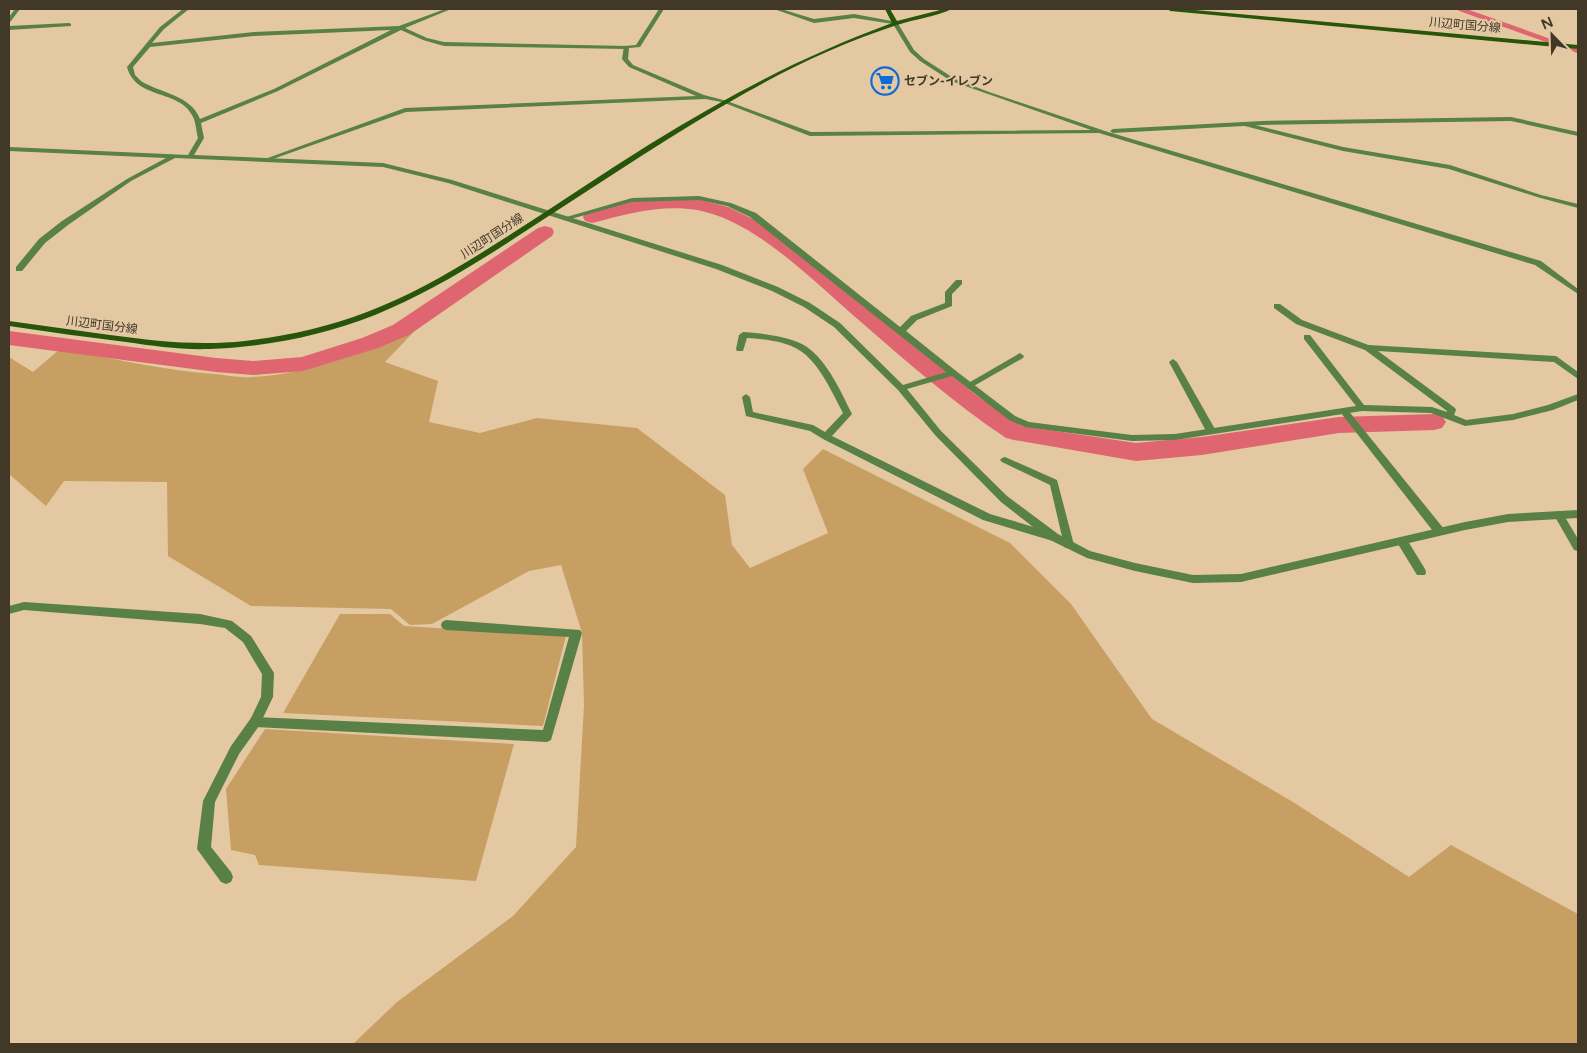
<svg xmlns="http://www.w3.org/2000/svg" width="1587" height="1053" viewBox="0 0 1587 1053" font-family="'Varela Round','Noto Sans JP',sans-serif">
	<style>
		.green { fill: #c89f62 }
		.lines { fill: none; stroke-linecap: round; stroke-linejoin: round }
		.stream { stroke: #df6671; stroke-width: 4.5 }
		.canal { fill: #df6671; fill-rule: evenodd }
		.lane { fill: #588047; fill-rule: evenodd }
		.street { fill: #588047; fill-rule: evenodd }
		.secondary { fill: #27560a; fill-rule: evenodd }
		.labels { text-anchor: middle; dominant-baseline: central; stroke-width: 4; stroke-linejoin: round; paint-order: stroke }
		.far-street-label { font-size: 12px; fill: #423828; stroke: #e3c8a2 }
		.far-poi-label { font-size: 12px; font-weight: bold; fill: #423828; stroke: #e3c8a2; text-anchor: start }
	</style>
	<rect width="100%" height="100%" fill="#e3c8a2"/>
	<!-- green -->
	<g class="green">
		<path d="M426,319l-41,43 53,19 -9,41 51,11 57,-15 100,10 88,67 7,50 18,23 78,-35 -25,-64 20,-20 187,94 61,61 81,115 141,83 116,75 42,-32 127,69v130h-1225l44,-42 116,-86 63,-69 8,-142 -2,-72 -21,-68 -32,6 -97,53 -22,1 -19,-16 -140,-3 -83,-50 -1,-74 -103,-1 -18,25 -37,-32v-117l24,15 27,-23c51,9 102,21 154,25 12,1 25,4 38,3 63,-3 119,-28 174,-58z"/>
		<polygon points="340,614 390,614 404,626 566,636 543,726 283,713"/>
		<polygon points="265,729 514,744 476,881 259,865 255,855 231,850 226,789"/>
	</g>
	<g class="lines">
		<!-- stream -->
		<polyline class="stream" points="1460,9 1578,51"/>
		<!-- canal -->
		<g class="canal">
			<path d="M675,197l26,3 27,7 37,18 34,24 177,146 46,31 114,17 66,-6 137,-20 95,-3 8,2 4,6 -4,6 -8,2 -95,3 -137,22 -66,6 -122,-21 -8,-2c-52,-35 -98,-75 -145,-116 -46,-39 -104,-101 -164,-112 -35,-6 -71,4 -105,13l-7,-2 -2,-4 2,-4 47,-11z"/>
			<polygon points="545,226 552,228 554,232 552,236 409,335 378,348 303,371 253,375 216,372 9,345 9,331 216,358 253,361 302,357 362,338 393,325 538,228"/>
		</g>
		<!-- lane -->
		<g class="lane">
			<polygon points="659,9 664,9 640,47 629,48 628,59 633,65 704,95 727,101 727,103 705,99 406,112 270,160 265,159 405,108 696,96 629,67 622,59 624,46 636,45"/>
			<polygon points="69,23 71,24 71,26 9,30 9,26"/>
			<polygon points="1243,122 1343,147 1450,165 1541,195 1578,204 1578,208 1537,197 1449,169 1343,151 1241,125 1240,124"/>
			<polygon points="699,196 731,203 756,213 900,327 911,316 945,303 945,292 956,280 962,280 962,284 952,294 952,306 917,320 906,331 956,371 957,373 956,375 950,375 750,217 727,206 699,200 632,202 567,220 563,218 632,198"/>
			<polygon points="1274,304 1280,304 1302,320 1371,346 1372,348 1368,351 1365,350 1296,324 1274,308"/>
			<path d="M743,332c17,1 50,5 64,15 21,15 34,45 45,67l-20,22 158,78 67,20 1,3 -1,3 -4,1 -70,-21 -160,-81 -13,-8 -64,-15 -4,-19 4,-3 4,3 3,15 60,13 12,7 18,-19c-10,-19 -24,-51 -44,-63 -14,-9 -36,-11 -52,-12l-4,13h-6l-1,-2 3,-14z"/>
			<polygon points="1020,353 1024,356 1023,358 972,387 969,388 965,385"/>
			<polygon points="1173,359 1177,362 1216,431 1214,433 1208,433 1206,431 1169,362"/>
			<polygon points="1344,408 1347,409 1444,529 1445,532 1444,535 1436,535 1341,413 1340,411 1341,409"/>
			<polygon points="1005,457 1057,480 1074,545 1073,548 1065,548 1064,545 1050,485 1002,462 1000,460 1002,458"/>
			<polygon points="1559,511 1562,512 1578,539 1578,551 1574,550 1554,515"/>
			<polygon points="1402,537 1406,538 1425,569 1426,572 1425,575 1417,575 1398,544 1397,541 1398,538"/>
			<polygon points="446,620 580,630 582,633 551,740 547,742 255,727 251,726 249,722 251,718 255,717 543,730 569,637 446,630 442,628 441,625 442,622"/>
		</g>
		<!-- street -->
		<g class="street">
			<polygon points="15,9 20,9 11,21 9,22 9,17"/>
			<path d="M183,9h6l-25,20 -12,14 102,-11 145,-6 46,-17h6l-46,19 22,10 17,4 184,4 1,1 -3,2 -182,-3 -21,-6 -22,-10 -123,61 -77,32 3,15 -10,17 189,8 69,17 270,85 56,22 32,16 30,20 63,62 50,-15 3,1 59,45 14,6 103,13 43,-1 181,-28 -52,-67v-4h6l54,70 68,2 15,5v-1l-82,-61 -1,-2 4,-3 188,11 22,16v7l-24,-17 -176,-11 77,57 1,2 -2,5 12,5 47,-6 35,-9 30,-11v6l-25,10 -40,10 -48,6 -34,-13 -69,-2 -187,29 -43,1 -107,-14 -16,-7 -57,-44 -45,13 34,42 66,65 51,38 32,17 45,12 58,12 48,-1 224,-52 43,-8 70,-4v8l-70,4 -43,8 -224,52 -48,1 -58,-12 -48,-13 -37,-18 -49,-38 -66,-67 -37,-45 -64,-63 -30,-20 -32,-16 -56,-22 -268,-86 -65,-16 -208,-9 -44,23 -63,44 -23,18 -23,28h-6v-4l23,-28 23,-18 65,-42 39,-21 -157,-7v-4l179,8 10,-17c-2,-7 -2,-17 -6,-23 -14,-26 -56,-15 -65,-48l33,-40zM391,30l-117,59 -74,30c-9,-24 -40,-26 -59,-38l-6,-6 -2,-8 17,-20 104,-11z"/>
			<polygon points="774,9 781,9 814,19 854,14 897,22 914,50 924,59 955,79 989,92 1105,131 1541,261 1578,289 1578,294 1535,265 1099,133 810,136 722,102 727,101 811,132 1091,130 951,81 920,61 910,52 893,24 854,18 814,23"/>
			<polygon points="1511,117 1578,132 1578,136 1511,121 1262,125 1113,133 1110,131 1113,129 1262,121"/>
			<polygon points="24,602 200,614 232,621 251,636 274,673 273,697 259,726 239,754 215,802 211,847 231,872 233,877 231,882 226,884 221,882 197,849 203,801 231,746 251,718 261,697 262,674 243,642 225,628 200,624 24,610 9,614 9,606"/>
		</g>
		<!-- secondary -->
		<g class="secondary">
			<path d="M885,9h5l7,12 47,-12h8c-17,8 -37,10 -55,16 -52,17 -102,40 -150,67 -71,40 -138,85 -206,129 -53,35 -107,70 -166,94 -53,21 -110,32 -166,34 -28,1 -55,-3 -83,-7 -39,-5 -78,-10 -117,-16v-5c34,5 67,9 101,14 46,6 88,11 135,6 42,-5 83,-14 122,-29 50,-19 96,-47 141,-76 47,-30 94,-62 142,-92 79,-49 155,-89 242,-121z"/>
			<polygon points="1168,9 1184,9 1578,45 1578,49 1170,11"/>
		</g>
	</g>
	<!-- icons -->
	<defs>
		<g id="supermarket-ring" transform="scale(1.4375)"><circle r="9.5" fill="#e3c8a2" stroke="#106ad3" stroke-width="1.5"/><path d="M-6-5.5h2.5l.6 2H6L4.5 2H-2.5L-4.4-4H-6ZM-1.5 3.2a1.3 1.3 0 1 0 .1 0ZM3 3.2a1.3 1.3 0 1 0 .1 0Z" fill="#106ad3"/></g>
	</defs>
	<g fill-rule="evenodd">
		<use href="#supermarket-ring" x="885" y="81"/>
	</g>
	<g class="labels">
		<!-- far-street labels -->
		<g class="far-street-label">
			<text transform="translate(1465 25) rotate(5)">川辺町国分線</text>
			<text transform="translate(492 236) rotate(-33)">川辺町国分線</text>
			<text transform="translate(102 325) rotate(7)">川辺町国分線</text>
		</g>
		<!-- far-poi labels -->
		<g class="far-poi-label">
			<text x="904" y="81">セブン-イレブン</text>
		</g>
	</g>
	<!-- border -->
	<rect width="1587" height="1053" fill="none" stroke="#423828" stroke-width="20"/>
	<!-- north arrow -->
	<g transform="translate(1552 35) rotate(337)" stroke="#e3c8a2" stroke-width="4" paint-order="stroke">
	<path d="M0-4L9 19L0 12L-9 19Z" fill="#423828"/>
	<text y="-8" font-size="14" font-weight="bold" text-anchor="middle" fill="#423828">N</text>
	</g>
</svg>
